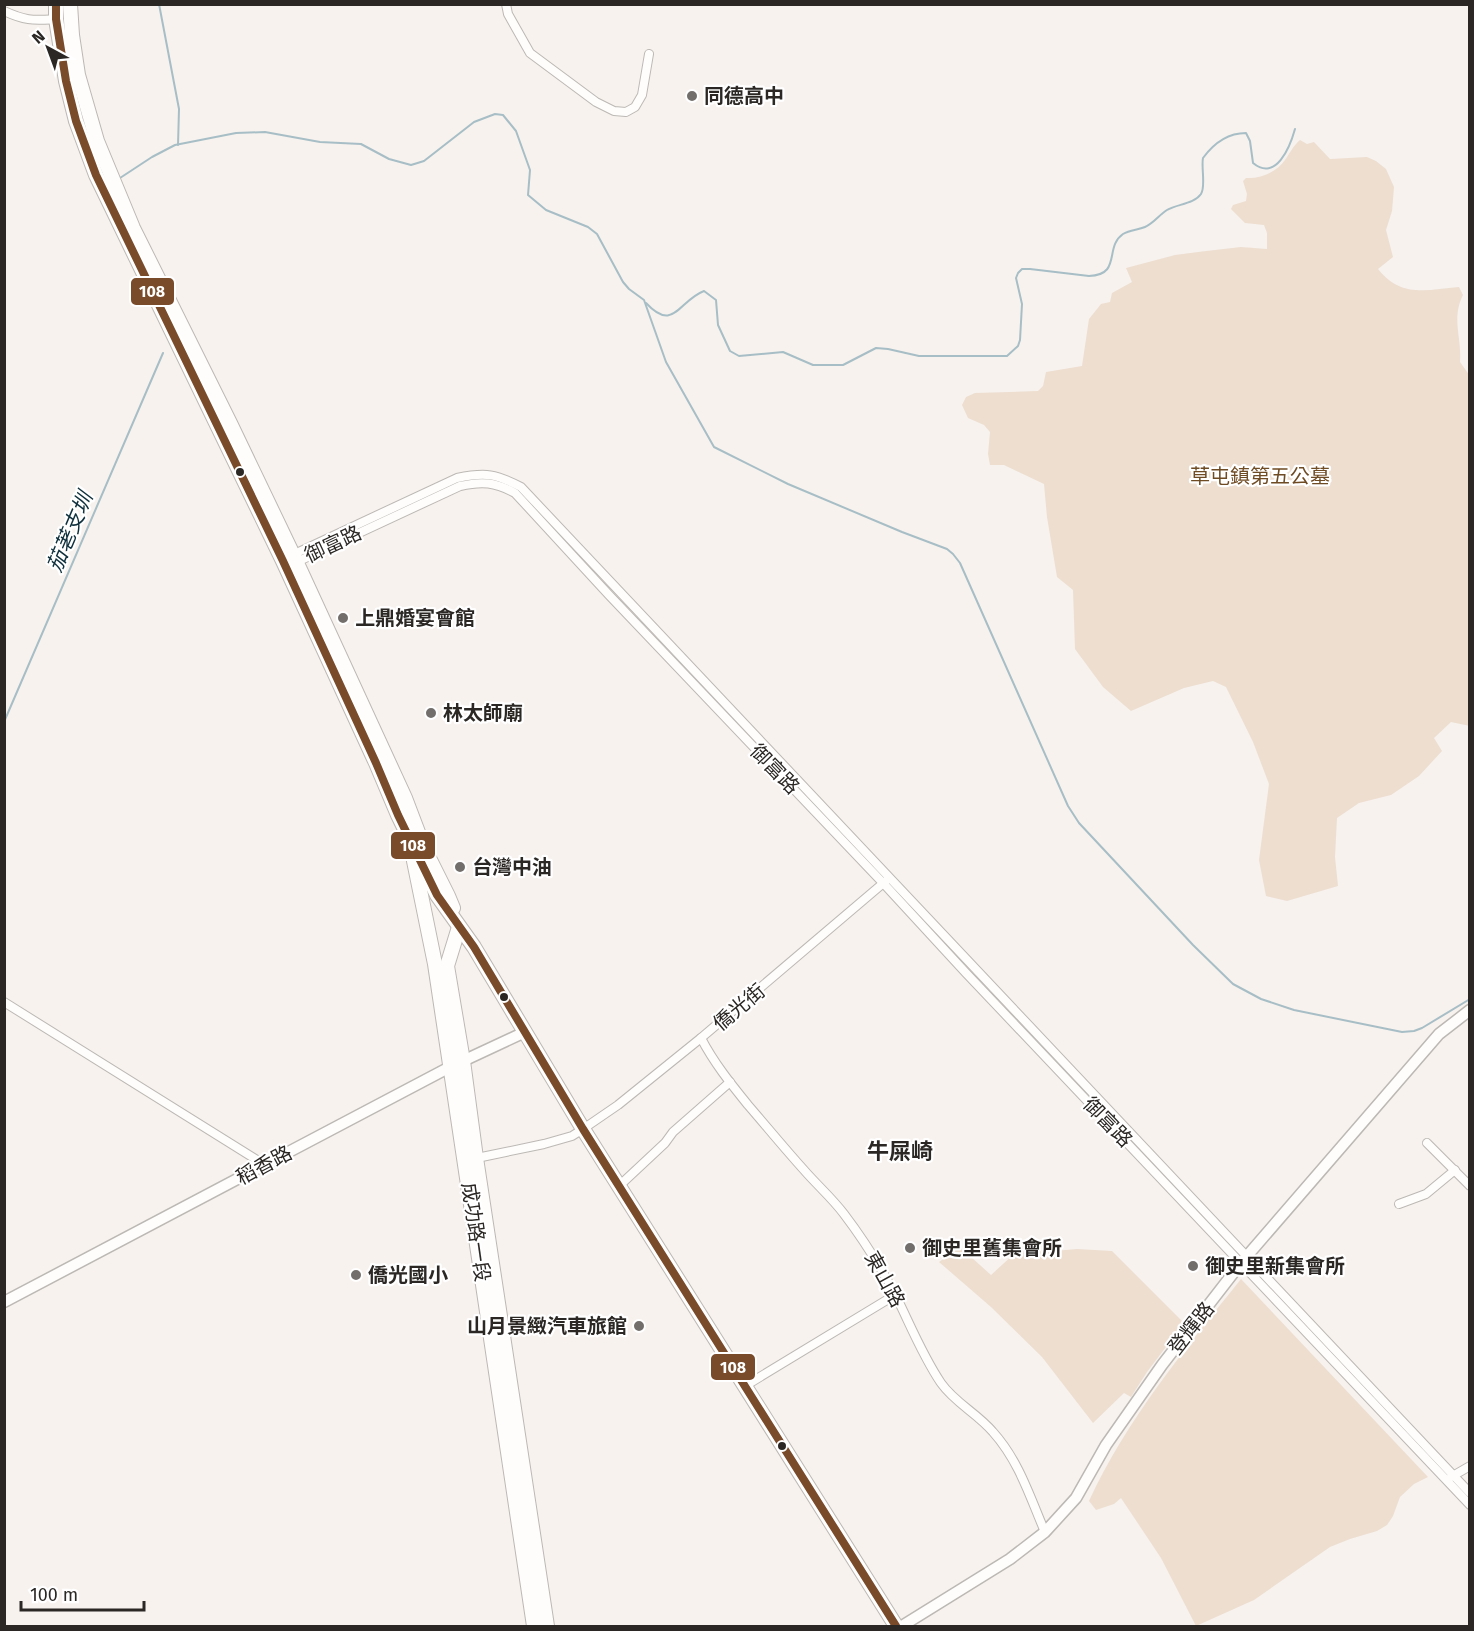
<svg xmlns="http://www.w3.org/2000/svg" width="1474" height="1631" viewBox="0 0 1474 1631" font-family="'Fira Sans','Noto Sans TC',sans-serif">
	<style>
		.green { fill: #edded0 }
		.lines { fill: none; stroke-linecap: round; stroke-linejoin: round }
		.stream { stroke: #a7bec6; stroke-width: 2 }
		.minor-casing { stroke: #bcb8b4; stroke-width: 10 }
		.tertiary-casing { stroke: #bcb8b4; stroke-width: 13 }
		.primary-casing { stroke: #bcb8b4; stroke-width: 16 }
		.minor { stroke: #fefdfc; stroke-width: 8 }
		.tertiary { stroke: #fefdfc; stroke-width: 10 }
		.primary { stroke: #fefdfc; stroke-width: 14 }
		.bus-1-casing { stroke: #fff; stroke-width: 12 }
		.bus-1 { stroke: #7a4b2a; stroke-width: 8 }
		.poi-dot { fill: #726e6b; stroke: #fff; stroke-width: 2 }
		.bus-dot { fill: #2a2724; stroke: #fff; stroke-width: 2 }
		.labels { text-anchor: middle; dominant-baseline: central; stroke-width: 4.5; stroke-linejoin: round; paint-order: stroke }
		.poi-label { font-size: 20px; font-weight: bold; fill: #2a2724; stroke: #fff; text-anchor: start }
		.park-label { font-size: 20px; fill: #6f4b24; stroke: #fff }
		.street-label { font-size: 20px; fill: #2a2724; stroke: #fff }
		.water-label { font-size: 21px; font-style: italic; fill: #0e2f3b; stroke: #fff }
		.quarter-label { font-size: 22px; font-weight: bold; fill: #2a2724; stroke: #fff }
		.line-badge { stroke: #fff; stroke-width: 2 }
		.badge-label { font-size: 16px; text-anchor: middle; font-weight: bold; fill: #fff }
	</style>
	<rect width="100%" height="100%" fill="#f7f2ee"/>
	<!-- green -->
	<g class="green">
		<path d="M1300,140l7,4 7,-2 16,17 37,-2 9,4 10,8 8,18 -2,24 -6,19 7,27 -15,12c23,29 48,21 81,18l4,8c-12,24 -1,43 -3,67l10,14v350l-19,-4 -17,16 8,13 -23,25 -28,19 -32,8 -22,15 -2,39 3,29 -51,15 -21,-5 -7,-36 10,-76 -16,-42 -27,-55 -13,-6 -29,7 -53,23 -28,-24 -28,-38 -2,-59 -16,-13 -10,-60 -3,-33 -40,-19h-14l-2,-11 2,-22 -6,-7 -16,-7 -6,-13 4,-8 9,-4 63,-2 5,-5 3,-14 36,-6 7,-47 12,-15 9,-2 2,-9 20,-11 -6,-14 49,-13 31,-4 35,-4 26,2v-16l-3,-8 -19,-2 -14,-14 2,-4 13,-4 1,-7 -4,-13 3,-3c14,1 31,-6 39,-18 5,-7 8,-14 15,-20z"/>
		<polygon points="1039,1240 1054,1251 1077,1249 1112,1251 1184,1323 1147,1372 1131,1397 1124,1393 1093,1423 1042,1357 991,1307 939,1262 960,1247 991,1275 1026,1243"/>
		<path d="M1241,1279l187,198 -14,7 -14,13 -7,19 -6,9 -10,6 -27,8 -20,8 -76,53 -58,26 -35,-68 -40,-60 -7,6 -18,6 -7,-9c38,-82 96,-152 152,-222z"/>
	</g>
	<g class="lines">
		<!-- stream -->
		<g class="stream">
			<polyline points="159,4 179,109 178,145"/>
			<polyline points="120,178 152,157 175,145 236,133 265,132 320,142 361,144 389,159 411,165 424,161 474,122 495,114 503,115 516,131 530,170 528,195 546,210 588,227 597,234 623,282 629,289 644,300 666,362 714,447 788,484 902,532 947,549 953,554 960,563 1068,806 1079,823 1193,945 1233,984 1261,999 1294,1010 1402,1032 1414,1031 1422,1028 1470,999"/>
			<path d="M646,303c28,30 32,-2 58,-12l12,9 2,25 12,26 9,5 44,-4 30,13h30l33,-17 12,1 31,7h88l11,-10 2,-6 2,-36 -6,-26 2,-5 4,-4h8l59,7c33,-1 15,-29 34,-42 7,-4 15,-4 22,-7 9,-4 14,-12 22,-17 10,-6 27,-6 34,-16 5,-7 0,-27 2,-36 11,-15 24,-25 43,-25l4,8 3,22c23,19 37,-16 42,-34"/>
			<polyline points="4,722 163,353"/>
		</g>
		<!-- minor casing -->
		<g class="minor-casing">
			<g id="minor">
				<polyline points="506,4 508,14 530,53 596,102 614,111 626,112 635,107 642,95 649,54"/>
				<path d="M4,11c24,11 30,9 55,8"/>
				<path d="M290,556l167,-78c29,-6 39,-4 64,9l949,1006"/>
				<path d="M292,561l9,-1 159,-74c22,-5 35,-4 55,7l94,102 275,289 82,89 504,532"/>
				<polyline points="4,1002 265,1165"/>
				<path d="M701,1038c13,25 30,46 47,67 19,22 37,44 56,65 13,15 28,28 40,44 19,25 36,52 51,80 15,30 27,61 46,89 14,20 36,30 52,49 26,29 37,65 52,100"/>
				<polyline points="1427,1143 1470,1186"/>
				<polyline points="472,1159 544,1144 572,1136 583,1129 618,1105 701,1038 887,880"/>
				<polyline points="619,1186 665,1143 673,1132 730,1082"/>
				<polyline points="1399,1204 1426,1194 1455,1170"/>
				<polyline points="745,1386 895,1295"/>
				<polyline points="1451,1477 1470,1466"/>
			</g>
		</g>
		<!-- tertiary casing -->
		<g class="tertiary-casing">
			<g id="tertiary">
				<polyline points="4,1302 450,1067 525,1032"/>
				<polyline points="902,1626 1010,1559 1045,1532 1076,1498 1106,1445 1162,1365 1241,1263 1439,1034 1470,1010"/>
			</g>
		</g>
		<!-- primary casing -->
		<g class="primary-casing">
			<g id="primary">
				<polyline points="56,4 56,19 66,81 76,121 96,175 283,561 376,763 398,815 437,895 474,947 583,1129 896,1626"/>
				<polyline points="70,4 72,35 78,75 97,141 133,228 230,423 296,561 405,798 424,848 448,896 453,908"/>
				<polyline points="414,861 435,964 534,1626"/>
				<polyline points="459,927 447,966 463,1061 476,1158 547,1626"/>
			</g>
		</g>
		<!-- minor -->
		<use href="#minor" class="minor"/>
		<!-- tertiary -->
		<use href="#tertiary" class="tertiary"/>
		<!-- primary -->
		<use href="#primary" class="primary"/>
		<!-- bus-1 casing -->
		<g class="bus-1-casing">
			<polyline id="bus-1" points="56,4 56,19 66,81 76,121 96,175 283,561 376,763 398,815 437,895 474,947 583,1129 896,1626"/>
		</g>
		<!-- bus-1 -->
		<use href="#bus-1" class="bus-1"/>
	</g>
	<!-- markers -->
	<g class="poi-dot">
		<circle cx="692" cy="96" r="6"/>
		<circle cx="343" cy="618" r="6"/>
		<circle cx="431" cy="713" r="6"/>
		<circle cx="460" cy="867" r="6"/>
		<circle cx="910" cy="1248" r="6"/>
		<circle cx="1193" cy="1266" r="6"/>
		<circle cx="356" cy="1275" r="6"/>
		<circle cx="639" cy="1326" r="6"/>
	</g>
	<g class="bus-dot">
		<circle cx="240" cy="472" r="5"/>
		<circle cx="504" cy="997" r="5"/>
		<circle cx="782" cy="1446" r="5"/>
	</g>
	<g class="labels">
		<!-- poi labels -->
		<g class="poi-label">
			<text x="704" y="96">同德高中</text>
			<text x="355" y="618">上鼎婚宴會館</text>
			<text x="443" y="713">林太師廟</text>
			<text x="472" y="867">台灣中油</text>
			<text x="922" y="1248">御史里舊集會所</text>
			<text x="1205" y="1266">御史里新集會所</text>
			<text x="368" y="1275">僑光國小</text>
			<text x="627" y="1326" text-anchor="end">山月景緻汽車旅館</text>
		</g>
		<!-- park labels -->
		<g class="park-label">
			<text x="1260" y="476">草屯鎮第五公墓</text>
		</g>
		<!-- street labels -->
		<g class="street-label">
			<text transform="translate(333 544) rotate(-25)">御富路</text>
			<text transform="translate(775 769) rotate(46)">御富路</text>
			<text transform="translate(739 1007) rotate(-40)">僑光街</text>
			<text transform="translate(1108 1122) rotate(46)">御富路</text>
			<text transform="translate(264 1165) rotate(-28)">稻香路</text>
			<text transform="translate(476 1232) rotate(82)">成功路一段</text>
			<text transform="translate(885 1279) rotate(61)">東山路</text>
			<text transform="translate(1191 1328) rotate(-52)">登輝路</text>
		</g>
		<!-- water labels -->
		<g class="water-label">
			<text transform="translate(70 532) rotate(-67)">茄荖支圳</text>
		</g>
		<!-- quarter labels -->
		<g class="quarter-label">
			<text x="900" y="1151">牛屎崎</text>
		</g>
	</g>
	<g class="line-badge">
		<rect x="130" y="277" width="45" height="29" rx="6" fill="#7a4b2a"/>
		<rect x="390" y="831" width="46" height="29" rx="6" fill="#7a4b2a"/>
		<rect x="710" y="1353" width="46" height="28" rx="6" fill="#7a4b2a"/>
	</g>
	<g class="badge-label">
		<text x="152" y="297">108</text>
		<text x="413" y="851">108</text>
		<text x="733" y="1373">108</text>
	</g>
	<!-- border -->
	<rect width="1474" height="1631" fill="none" stroke="#2a2724" stroke-width="12"/>
	<!-- north arrow -->
	<g transform="translate(48 48) rotate(319)" stroke="#ffffff" stroke-width="4.5" paint-order="stroke">
	<path d="M0-4.5L10 22L0 15L-10 22Z" fill="#2a2724"/>
	<text y="-9" font-size="16" font-weight="bold" text-anchor="middle" fill="#2a2724">N</text>
	</g>
	<!-- scale -->
	<path d="M21 1601v9h123v-9" fill="none" stroke="#2a2724" stroke-width="3"/>
	<text x="30" y="1601" font-size="18" fill="#2a2724" stroke="#ffffff" stroke-width="4.5" paint-order="stroke">100 m</text>
</svg>
